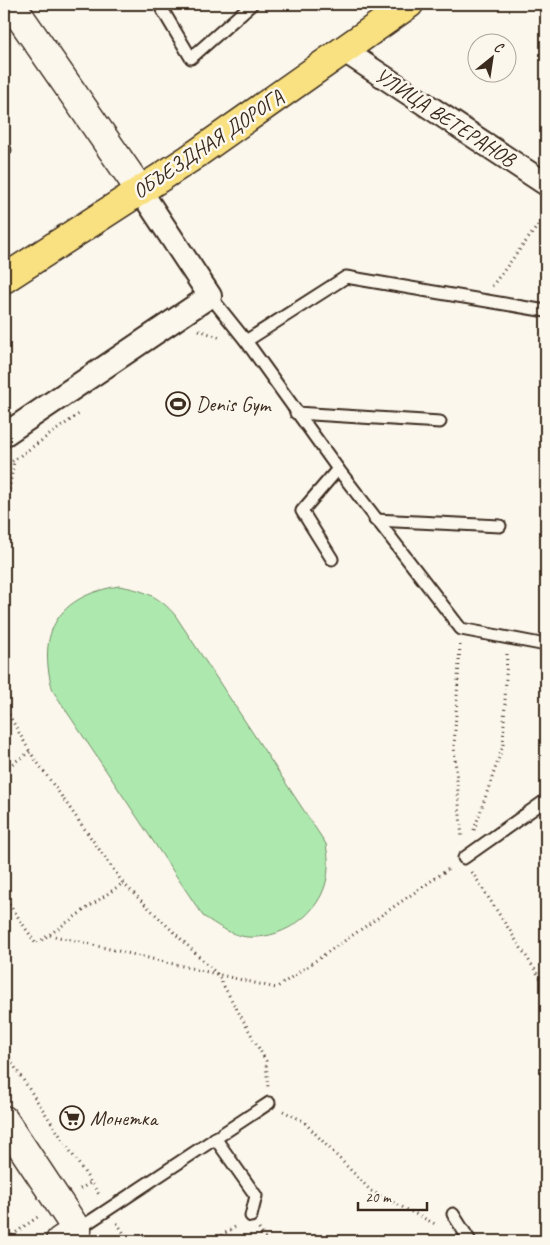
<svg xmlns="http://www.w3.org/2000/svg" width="550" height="1245" viewBox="0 0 550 1245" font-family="Caveat,sans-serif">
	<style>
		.green { fill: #ade9af; stroke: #748a66 }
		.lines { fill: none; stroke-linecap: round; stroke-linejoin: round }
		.service-casing { stroke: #3b2a1e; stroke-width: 15 }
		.minor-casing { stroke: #3b2a1e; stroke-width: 26 }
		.tertiary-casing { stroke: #3b2a1e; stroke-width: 31 }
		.primary-casing { stroke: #3b2a1e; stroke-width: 31 }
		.path { stroke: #3b2a1e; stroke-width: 3; stroke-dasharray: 1 4; stroke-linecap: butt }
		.service { stroke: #fbf7ec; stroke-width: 11 }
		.minor { stroke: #fbf7ec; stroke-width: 22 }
		.tertiary { stroke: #fbf7ec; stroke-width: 28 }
		.primary { stroke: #f9e181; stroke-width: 28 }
		.labels { text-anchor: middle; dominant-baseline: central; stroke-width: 5; stroke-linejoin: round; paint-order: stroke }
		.street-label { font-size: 21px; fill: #3b2a1e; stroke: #fbf7ec }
		.poi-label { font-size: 21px; fill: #3b2a1e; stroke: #fbf7ec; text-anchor: start }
	</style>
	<rect width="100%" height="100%" fill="#fbf7ec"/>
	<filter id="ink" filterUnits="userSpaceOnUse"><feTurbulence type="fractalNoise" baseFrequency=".02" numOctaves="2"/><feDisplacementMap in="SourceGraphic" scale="10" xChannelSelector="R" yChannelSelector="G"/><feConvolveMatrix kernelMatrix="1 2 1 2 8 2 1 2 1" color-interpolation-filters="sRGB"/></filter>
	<g filter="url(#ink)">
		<!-- green -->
		<path class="green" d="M119,586c24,4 40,10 56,29l151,229c1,8 3,16 2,23 0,41 -41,73 -81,70 -17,-2 -30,-12 -44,-21l-150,-225c-17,-59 5,-95 66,-105z"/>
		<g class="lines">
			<!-- service casing -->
			<g class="service-casing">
				<g id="service">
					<polyline points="159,4 191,58 252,4"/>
					<polyline points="4,151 5,150"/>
					<polyline points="210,296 246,341 338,469 461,629 546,645"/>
					<polyline points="246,341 346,277 546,311"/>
					<polyline points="296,413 440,422"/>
					<polyline points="375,520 500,526"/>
					<polyline points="332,559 302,511 338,469"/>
					<polyline points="464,858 546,800"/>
					<polyline points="215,1138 256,1196 251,1216"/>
					<polyline points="453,1214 470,1241"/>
					<polyline points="77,1230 269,1103"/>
				</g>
			</g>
			<!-- minor casing -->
			<g class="minor-casing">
				<g id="minor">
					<polyline points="343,50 546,184"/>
					<polyline points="4,435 210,296 140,190"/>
				</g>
			</g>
			<!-- tertiary casing -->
			<g class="tertiary-casing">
				<g id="tertiary">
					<polyline points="11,4 140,190"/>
					<polyline points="4,1120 77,1230 60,1241"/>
				</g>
			</g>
			<!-- primary casing -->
			<g class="primary-casing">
				<polyline id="primary" points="4,279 189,159 409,4"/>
			</g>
			<!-- path -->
			<g class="path">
				<polyline points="492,286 546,215"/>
				<polyline points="199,330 221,338"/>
				<polyline points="4,467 79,414"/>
				<polyline points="4,519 14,461"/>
				<polyline points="460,645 454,747 462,838"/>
				<polyline points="4,706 30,752"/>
				<polyline points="4,769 30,752 123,883 36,944 4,896"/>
				<polyline points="474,830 503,746 507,654"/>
				<polyline points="472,872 546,987"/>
				<polyline points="123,883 217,974 266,1061 268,1088"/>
				<polyline points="50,935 276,988 450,868"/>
				<polyline points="4,1051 100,1196"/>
				<polyline points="283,1111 303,1121 371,1191 437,1225"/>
				<polyline points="80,1189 92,1182"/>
				<polyline points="117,1223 129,1241"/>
				<polyline points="259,1229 267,1241"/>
				<polyline points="4,1241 39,1216"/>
				<polyline points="213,1241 238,1225"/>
			</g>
			<!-- service -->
			<use href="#service" class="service"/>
			<!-- minor -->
			<use href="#minor" class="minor"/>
			<!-- tertiary -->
			<use href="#tertiary" class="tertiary"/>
			<!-- primary -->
			<use href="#primary" class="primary"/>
		</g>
	</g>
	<!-- icons -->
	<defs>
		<g id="stadium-ring" transform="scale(1.25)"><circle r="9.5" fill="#fbf7ec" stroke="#3b2a1e" stroke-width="1.5"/><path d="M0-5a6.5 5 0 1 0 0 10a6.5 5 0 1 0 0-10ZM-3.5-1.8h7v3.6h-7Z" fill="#3b2a1e"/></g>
		<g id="supermarket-ring" transform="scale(1.25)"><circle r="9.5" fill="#fbf7ec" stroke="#3b2a1e" stroke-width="1.5"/><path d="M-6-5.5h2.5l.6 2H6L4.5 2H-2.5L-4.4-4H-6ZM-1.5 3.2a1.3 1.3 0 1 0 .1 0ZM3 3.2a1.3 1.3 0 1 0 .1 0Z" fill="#3b2a1e"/></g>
	</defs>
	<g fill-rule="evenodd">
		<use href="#stadium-ring" x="178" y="404"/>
		<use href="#supermarket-ring" x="72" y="1118"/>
	</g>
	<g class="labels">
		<!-- street labels -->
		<g class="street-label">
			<text transform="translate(445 117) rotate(33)">УЛИЦА ВЕТЕРАНОВ</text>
			<text transform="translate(208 144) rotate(-34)">ОБЪЕЗДНАЯ ДОРОГА</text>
		</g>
		<!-- poi labels -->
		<g class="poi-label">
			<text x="196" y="404">Denis Gym</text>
			<text x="90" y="1118">Монетка</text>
		</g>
	</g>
	<!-- margin -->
	<rect width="550" height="1245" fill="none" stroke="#fbf7ec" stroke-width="20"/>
	<rect x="10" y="10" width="530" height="1225" fill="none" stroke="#3b2a1e" stroke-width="2" filter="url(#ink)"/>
	<!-- north arrow -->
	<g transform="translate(492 58) rotate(30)"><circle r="24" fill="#fbf7ec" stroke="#aea59a"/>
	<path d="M0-4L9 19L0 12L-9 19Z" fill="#3b2a1e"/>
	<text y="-8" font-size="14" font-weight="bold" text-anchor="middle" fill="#3b2a1e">С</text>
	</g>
	<!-- scale -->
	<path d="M358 1202v8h69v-8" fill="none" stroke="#3b2a1e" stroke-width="2.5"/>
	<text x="365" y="1202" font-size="15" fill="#3b2a1e" stroke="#fbf7ec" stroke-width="4" paint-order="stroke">20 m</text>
</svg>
